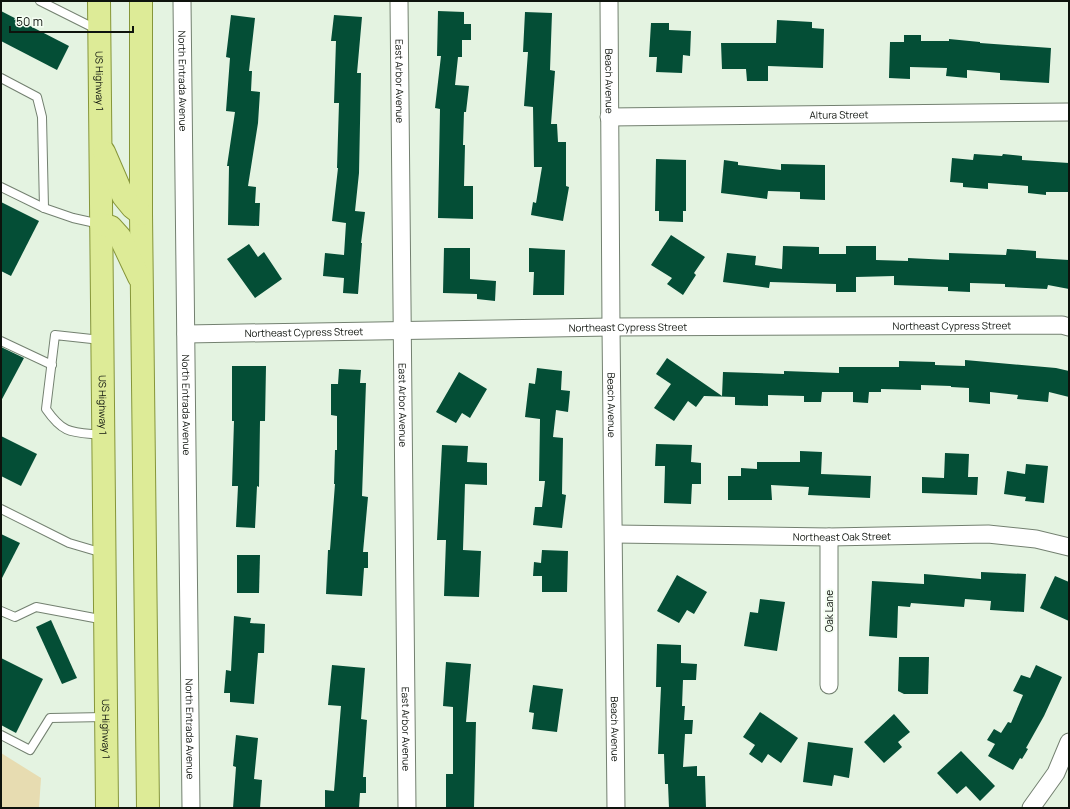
<svg xmlns="http://www.w3.org/2000/svg" width="1070" height="809" viewBox="0 0 1070 809" font-family="Manrope,sans-serif">
	<style>
		.green { fill: #e7dcb1 }
		.building { fill: #044e36 }
		.lines { fill: none; stroke-linecap: round; stroke-linejoin: round }
		.lane-casing { stroke: #738070; stroke-width: 10 }
		.street-casing { stroke: #738070; stroke-width: 19 }
		.primary-casing { stroke: #869639; stroke-width: 24 }
		.lane { stroke: #fff; stroke-width: 8 }
		.street { stroke: #fff; stroke-width: 17 }
		.primary { stroke: #ddeb97; stroke-width: 22 }
		.labels { text-anchor: middle; dominant-baseline: central; stroke-width: 4; stroke-linejoin: round; paint-order: stroke }
		.street-label { font-size: 10px; fill: #0e130d; stroke: #f5fef3 }
	</style>
	<rect width="100%" height="100%" fill="#e4f3e1"/>
	<!-- green -->
	<polygon class="green" points="1,753 41,778 39,808 1,808"/>
	<!-- building -->
	<g class="building">
		<polygon points="1,11 69,46 57,70 1,41"/>
		<polygon points="438,11 464,12 464,24 471,24 471,40 462,40 462,57 458,57 455,85 469,86 466,112 464,112 463,145 465,145 464,186 473,186 473,219 438,218 440,109 435,108 441,56 437,56"/>
		<polygon points="525,12 552,13 550,70 555,71 551,124 557,124 558,142 566,142 566,186 569,187 563,221 531,215 533,202 536,203 542,167 534,167 533,107 524,106 528,52 523,52"/>
		<polygon points="231,15 255,18 249,71 252,71 251,91 260,92 258,123 248,186 256,187 255,203 260,203 259,226 228,225 229,166 227,166 235,112 226,111 230,58 226,57"/>
		<polygon points="334,15 362,17 357,73 361,73 359,173 355,211 365,212 361,243 362,243 358,294 343,293 344,278 323,276 325,253 344,255 346,223 332,221 338,168 337,168 339,103 334,103 336,41 331,41"/>
		<polygon points="777,20 812,22 812,28 824,29 823,68 768,66 768,81 747,81 746,69 722,69 721,43 776,43"/>
		<polygon points="651,23 669,23 669,30 691,31 690,56 683,55 682,73 656,72 657,57 649,57"/>
		<polygon points="904,35 921,35 921,41 949,41 949,39 980,42 980,43 1051,48 1049,83 1000,80 1000,73 967,70 967,78 946,76 947,68 910,67 910,79 889,78 890,42 904,42"/>
		<polygon points="974,154 1002,156 1003,154 1022,156 1022,160 1069,163 1069,192 1046,192 1046,195 1028,193 1028,186 988,183 988,189 963,187 963,183 950,182 952,158 973,160"/>
		<polygon points="656,159 686,160 686,211 683,211 683,222 659,221 659,211 655,211"/>
		<polygon points="724,160 738,162 738,165 781,170 781,164 825,165 825,200 800,199 800,192 768,191 767,199 721,193"/>
		<polygon points="1,202 39,221 11,276 1,271"/>
		<polygon points="671,235 705,257 694,273 696,275 683,295 667,284 672,278 651,265"/>
		<polygon points="249,244 258,257 264,252 282,279 255,298 227,259"/>
		<polygon points="783,246 819,247 819,254 846,254 846,246 876,246 876,260 908,261 908,258 949,260 949,253 1006,255 1007,249 1036,251 1036,258 1069,260 1069,289 1048,285 1047,289 1005,287 1005,284 970,283 970,292 948,291 948,287 894,285 894,276 856,277 856,292 836,292 836,284 770,282 769,288 723,282 727,253 756,256 755,265 782,269"/>
		<polygon points="444,248 470,248 470,279 496,281 495,301 477,299 477,294 443,293"/>
		<polygon points="529,248 565,250 564,295 533,295 534,272 529,272"/>
		<polygon points="1,347 24,358 1,401"/>
		<polygon points="667,358 722,396 723,372 784,374 784,371 839,373 839,367 899,367 899,361 935,362 935,365 965,366 965,360 1056,368 1069,371 1069,397 1049,392 1048,402 1017,399 1018,395 990,392 990,404 969,402 969,388 951,387 951,386 921,385 921,390 881,389 881,392 869,392 868,403 853,402 853,392 822,392 821,402 804,402 804,396 768,395 768,406 735,405 735,397 704,396 696,407 688,401 674,421 654,408 671,384 656,374"/>
		<polygon points="232,366 266,366 265,421 260,421 259,487 257,486 255,528 236,527 238,486 232,486 234,421 232,421"/>
		<polygon points="537,368 562,371 561,390 570,391 568,412 556,410 553,437 563,438 562,494 566,495 562,528 533,525 535,507 542,507 545,481 539,481 540,419 525,417 529,383 535,384"/>
		<polygon points="339,369 361,370 360,383 366,383 362,496 368,497 363,552 368,552 368,568 364,568 362,596 326,594 328,550 330,550 335,484 334,484 335,450 337,450 337,416 331,415 331,384 338,384"/>
		<polygon points="459,372 487,389 470,418 462,413 456,423 436,412"/>
		<polygon points="1,436 37,454 21,486 1,476"/>
		<polygon points="656,444 692,445 691,462 701,463 701,484 692,484 691,504 664,503 665,466 655,466"/>
		<polygon points="442,445 468,446 467,462 487,463 487,485 465,484 463,550 481,551 479,597 444,596 446,540 437,540"/>
		<polygon points="800,451 822,452 821,474 871,476 870,498 808,495 809,487 771,485 772,500 728,500 728,476 741,476 741,468 757,469 757,462 800,462"/>
		<polygon points="945,453 969,454 968,477 978,477 977,495 922,493 922,477 944,478"/>
		<polygon points="1026,464 1048,466 1044,503 1025,501 1026,497 1004,494 1007,471 1025,474"/>
		<polygon points="1,534 20,543 1,580"/>
		<polygon points="542,550 568,551 567,592 542,592 542,576 533,576 534,562 541,563"/>
		<polygon points="237,555 260,555 259,593 237,593"/>
		<polygon points="981,572 1026,574 1024,612 990,610 991,601 965,599 964,607 911,603 910,607 898,606 897,638 869,636 872,581 924,584 924,574 981,579"/>
		<polygon points="677,575 707,592 694,614 687,610 679,623 657,611"/>
		<polygon points="1055,576 1069,582 1069,621 1040,608"/>
		<polygon points="760,599 785,602 777,651 744,646 750,612 758,613"/>
		<polygon points="234,616 251,618 250,623 265,624 264,653 258,653 254,704 230,702 230,693 224,693 226,670 231,671"/>
		<polygon points="51,620 77,678 62,684 36,627"/>
		<polygon points="657,644 681,645 681,663 697,664 696,680 683,680 682,706 685,706 684,720 693,720 692,734 685,734 683,767 697,766 697,776 705,776 706,808 669,808 668,784 665,784 664,754 658,754 661,687 656,687"/>
		<polygon points="899,657 929,657 928,694 904,694 898,691"/>
		<polygon points="1,658 43,679 16,733 1,725"/>
		<polygon points="446,662 471,664 466,722 476,722 474,808 446,808 446,774 453,774 453,707 443,706"/>
		<polygon points="332,665 365,668 361,719 367,720 363,777 366,777 366,793 360,793 359,808 325,808 325,790 334,791 341,706 328,705"/>
		<polygon points="1036,665 1062,677 1044,716 1026,748 1028,749 1022,759 1020,758 1013,770 988,756 995,744 987,740 994,729 1001,733 1008,722 1011,723 1023,695 1013,691 1021,675 1030,678"/>
		<polygon points="533,685 563,689 557,732 532,729 534,713 529,712"/>
		<polygon points="760,712 798,738 781,763 768,754 762,763 749,754 755,745 743,737"/>
		<polygon points="894,714 910,732 898,742 902,747 884,763 864,742"/>
		<polygon points="236,735 258,738 254,779 262,780 260,808 233,808 236,767 233,766"/>
		<polygon points="808,742 853,748 849,778 834,775 832,786 803,782"/>
		<polygon points="961,751 995,786 980,801 966,786 957,794 937,773"/>
	</g>
	<g class="lines">
		<!-- lane casing -->
		<g class="lane-casing">
			<g id="lane">
				<polyline points="40,1 98,30"/>
				<polyline points="1,78 37,97 42,117 44,208"/>
				<polyline points="1,187 44,208 73,218 100,224"/>
				<path d="M101,340l-46,-5 -9,74c18,26 26,23 56,26"/>
				<polyline points="1,341 52,365"/>
				<polyline points="1,509 69,543 103,553"/>
				<polyline points="1,611 15,617 36,607 105,620"/>
				<polyline points="1,735 30,750 50,718 105,717"/>
			</g>
		</g>
		<!-- street casing -->
		<g class="street-casing">
			<g id="street">
				<path id="s1" d="M182,1l9,807"/>
				<path id="s2" d="M399,1l8,807"/>
				<path id="s3" d="M609,1l2,326 5,481"/>
				<path id="s4" d="M609,117l460,-5"/>
				<path id="s5" d="M186,334l425,-7 451,-2 7,2"/>
				<path id="s6" d="M614,534l215,3 159,-3 48,5 33,8"/>
				<polyline points="829,537 829,685"/>
				<polyline points="1031,808 1056,773 1069,742"/>
			</g>
		</g>
		<!-- primary casing -->
		<g class="primary-casing">
			<g id="primary">
				<path id="s7" d="M99,1l8,807"/>
				<polyline points="141,1 141,214 148,808"/>
				<polyline points="104,152 123,196 132,207 141,214"/>
				<polyline points="101,224 111,227 120,237 139,277"/>
			</g>
		</g>
		<!-- lane -->
		<use href="#lane" class="lane"/>
		<!-- street -->
		<use href="#street" class="street"/>
		<!-- primary -->
		<use href="#primary" class="primary"/>
	</g>
	<g class="labels">
		<!-- street labels -->
		<g class="street-label">
			<text stroke="none"><textPath href="#s7" startOffset="80">US Highway 1</textPath></text>
			<text stroke="none"><textPath href="#s1" startOffset="80">North Entrada Avenue</textPath></text>
			<text stroke="none"><textPath href="#s2" startOffset="80">East Arbor Avenue</textPath></text>
			<text stroke="none"><textPath href="#s3" startOffset="80">Beach Avenue</textPath></text>
			<text stroke="none"><textPath href="#s4" startOffset="230">Altura Street</textPath></text>
			<text stroke="none"><textPath href="#s5" startOffset="766">Northeast Cypress Street</textPath></text>
			<text stroke="none"><textPath href="#s5" startOffset="442">Northeast Cypress Street</textPath></text>
			<text stroke="none"><textPath href="#s5" startOffset="118">Northeast Cypress Street</textPath></text>
			<text stroke="none"><textPath href="#s1" startOffset="404">North Entrada Avenue</textPath></text>
			<text stroke="none"><textPath href="#s7" startOffset="404">US Highway 1</textPath></text>
			<text stroke="none"><textPath href="#s2" startOffset="404">East Arbor Avenue</textPath></text>
			<text stroke="none"><textPath href="#s3" startOffset="404">Beach Avenue</textPath></text>
			<text stroke="none"><textPath href="#s6" startOffset="228">Northeast Oak Street</textPath></text>
			<text transform="translate(829 611) rotate(-90)">Oak Lane</text>
			<text stroke="none"><textPath href="#s7" startOffset="728">US Highway 1</textPath></text>
			<text stroke="none"><textPath href="#s1" startOffset="728">North Entrada Avenue</textPath></text>
			<text stroke="none"><textPath href="#s2" startOffset="728">East Arbor Avenue</textPath></text>
			<text stroke="none"><textPath href="#s3" startOffset="728">Beach Avenue</textPath></text>
		</g>
	</g>
	<!-- border -->
	<rect width="1070" height="809" fill="none" stroke="#0e130d" stroke-width="4"/>
	<!-- scale -->
	<path d="M10 26v6h123v-6" fill="none" stroke="#0e130d" stroke-width="2"/>
	<text x="16" y="26" font-size="12" fill="#0e130d" stroke="#f5fef3" stroke-width="3" paint-order="stroke">50 m</text>
</svg>
